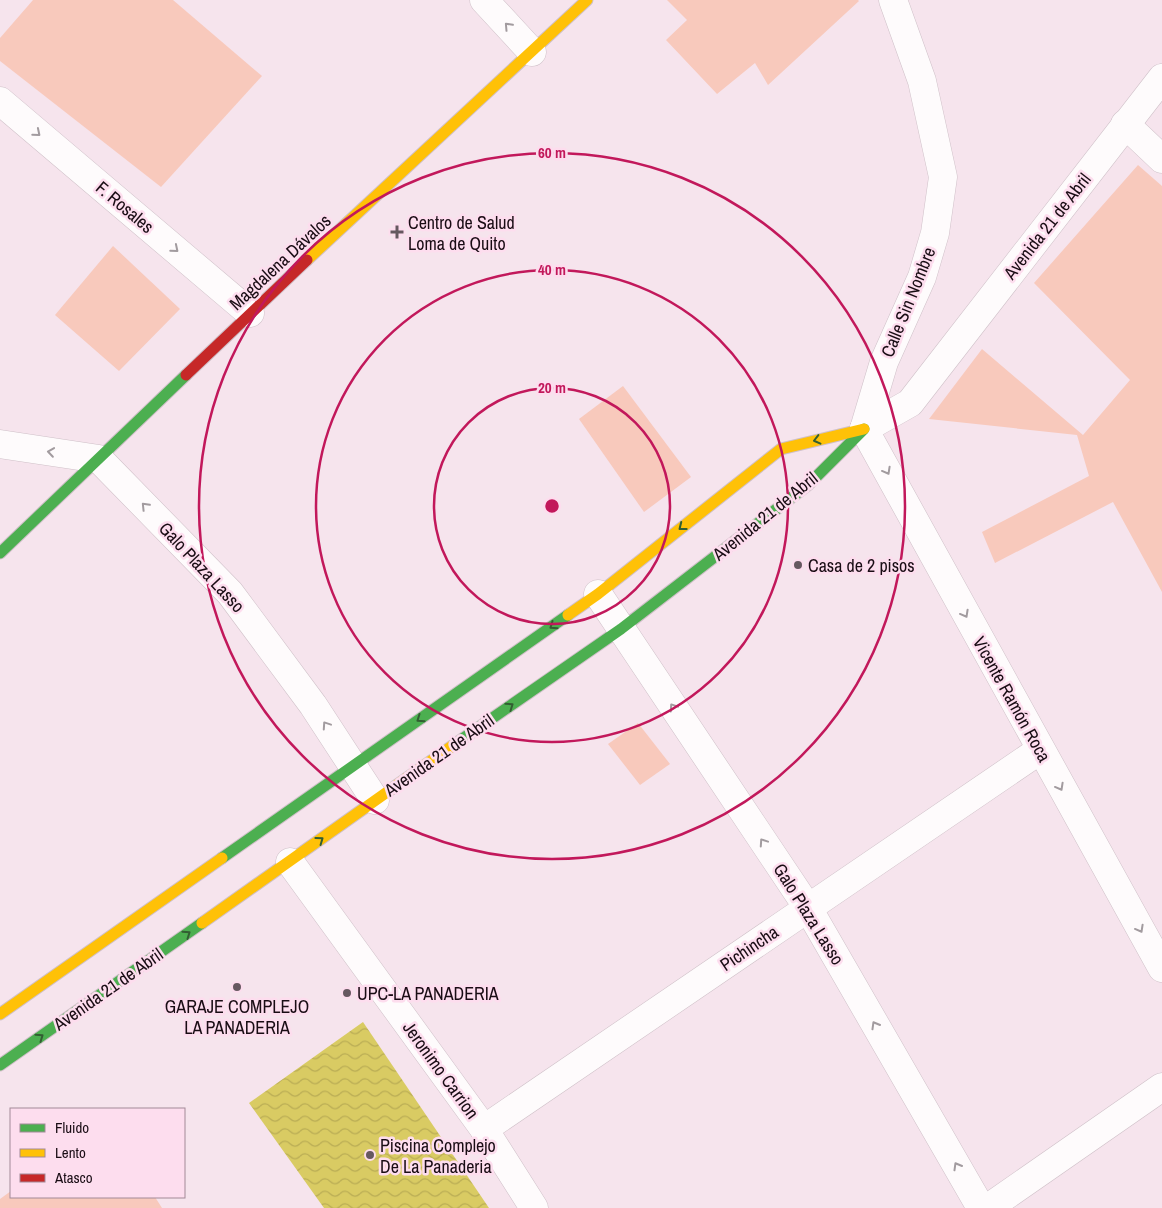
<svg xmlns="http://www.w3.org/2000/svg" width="1162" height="1208" viewBox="0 0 1162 1208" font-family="'Archivo Narrow',sans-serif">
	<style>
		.green { fill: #f8c9bc }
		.water { fill: url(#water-waves) }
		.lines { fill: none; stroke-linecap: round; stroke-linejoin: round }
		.street-casing { stroke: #cfc0c8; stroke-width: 29 }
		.fast-casing { stroke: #cfc0c8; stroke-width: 13 }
		.slow-casing { stroke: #cfc0c8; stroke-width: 13 }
		.jam-casing { stroke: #cfc0c8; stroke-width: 13 }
		.street { stroke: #fefbfc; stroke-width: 28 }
		.fast { stroke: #4caf50; stroke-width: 11 }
		.slow { stroke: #ffc107; stroke-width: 11 }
		.jam { stroke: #c62828; stroke-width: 11 }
		.oneway { stroke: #a29b9f }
		.oneway2 { stroke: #325e32 }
		.ring { fill: none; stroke: #c2185b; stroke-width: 2.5 }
		.poi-dot { fill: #665860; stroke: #fdddee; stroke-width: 2 }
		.labels { text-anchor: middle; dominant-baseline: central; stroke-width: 5; stroke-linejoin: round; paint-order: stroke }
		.street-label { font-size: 18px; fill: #190c14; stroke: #fdddee }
		.poi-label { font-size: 18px; fill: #190c14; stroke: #fdddee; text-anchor: start }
		.centre { fill: #c2185b; stroke: #fdddee; stroke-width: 2.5 }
		.ring-label { font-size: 15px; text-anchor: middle; font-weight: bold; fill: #c2185b; stroke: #fdddee; stroke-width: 5; stroke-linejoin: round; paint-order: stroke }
	</style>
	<defs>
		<pattern id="water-waves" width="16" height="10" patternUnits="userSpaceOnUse" patternTransform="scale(1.25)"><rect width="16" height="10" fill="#d9cb63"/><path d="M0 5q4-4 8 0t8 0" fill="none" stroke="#baad55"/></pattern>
	</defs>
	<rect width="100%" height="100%" fill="#f6e4ed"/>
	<!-- green -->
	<g class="green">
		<polygon points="33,0 173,0 262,76 161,187 0,61 0,38"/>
		<polygon points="667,0 858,0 859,1 768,85 755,63 717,94 666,40 687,20"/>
		<polygon points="1138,165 1162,186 1162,592 1113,502 995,563 982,532 1089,476 1077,435 929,419 982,349 1083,435 1130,380 1034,283"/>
		<polygon points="113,246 180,309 119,371 55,315"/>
		<polygon points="623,386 691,477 644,512 579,419"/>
		<polygon points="638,723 670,764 640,785 608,744"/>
		<polygon points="11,1191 11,1197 155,1197 162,1208 0,1208 0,1199"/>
	</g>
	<!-- water -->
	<polygon class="water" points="363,1022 489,1208 324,1208 249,1103"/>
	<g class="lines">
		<!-- street casing -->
		<g class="street-casing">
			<g id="street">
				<polyline points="484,0 532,52"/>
				<polyline points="0,101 250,313"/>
				<polyline points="1125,124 1162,159"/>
				<polyline points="864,429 1162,968"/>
				<polyline points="864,429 910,403 1162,78"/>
				<polyline points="864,429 884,362 922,277 935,233 943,177 922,81 893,0"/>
				<polyline points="0,444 99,459 230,593 313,705 375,800"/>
				<polyline points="598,594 808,908 981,1208"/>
				<polyline points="290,862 484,1129 534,1208"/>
				<polyline points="484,1129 1040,750"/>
				<polyline points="988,1208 1162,1087"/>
			</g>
		</g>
		<!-- fast casing -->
		<g class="fast-casing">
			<g id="fast">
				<polyline points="0,553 186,375"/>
				<polyline points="455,744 621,629 809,484 864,429"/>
				<polyline points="222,858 568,615"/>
				<polyline points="0,1065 202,923"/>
			</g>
		</g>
		<!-- slow casing -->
		<g class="slow-casing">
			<g id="slow">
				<polyline points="307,260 587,0"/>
				<polyline points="568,615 598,594 781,449 864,429"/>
				<polyline points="202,923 455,744"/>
				<polyline points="0,1014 222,858"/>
			</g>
		</g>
		<!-- jam casing -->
		<g class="jam-casing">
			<polyline id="jam" points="186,375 307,260"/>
		</g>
		<!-- street -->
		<use href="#street" class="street"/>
		<!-- fast -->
		<use href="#fast" class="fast"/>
		<!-- slow -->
		<use href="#slow" class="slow"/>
		<!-- jam -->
		<use href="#jam" class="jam"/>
	</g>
	<!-- one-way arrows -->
	<defs><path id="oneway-chevron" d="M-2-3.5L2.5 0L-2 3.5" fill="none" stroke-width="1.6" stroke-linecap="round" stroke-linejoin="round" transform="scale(1.25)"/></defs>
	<g class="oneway">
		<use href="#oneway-chevron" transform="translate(508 26) rotate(-133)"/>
		<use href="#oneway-chevron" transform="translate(37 133) rotate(40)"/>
		<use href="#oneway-chevron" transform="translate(175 249) rotate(40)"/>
		<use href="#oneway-chevron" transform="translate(51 452) rotate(-172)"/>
		<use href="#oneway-chevron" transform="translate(887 471) rotate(61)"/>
		<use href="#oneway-chevron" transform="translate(145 506) rotate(-134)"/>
		<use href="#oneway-chevron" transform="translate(965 614) rotate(61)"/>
		<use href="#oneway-chevron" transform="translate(673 707) rotate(-124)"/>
		<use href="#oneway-chevron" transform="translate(326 725) rotate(-124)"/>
		<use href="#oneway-chevron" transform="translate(1060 787) rotate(61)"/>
		<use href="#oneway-chevron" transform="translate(763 842) rotate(-124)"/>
		<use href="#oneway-chevron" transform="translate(1140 929) rotate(61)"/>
		<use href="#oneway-chevron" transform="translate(875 1025) rotate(-120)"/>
		<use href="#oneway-chevron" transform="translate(957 1166) rotate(-120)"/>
	</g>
	<g class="oneway2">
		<use href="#oneway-chevron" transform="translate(817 440) rotate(166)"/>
		<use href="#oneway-chevron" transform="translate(682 527) rotate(142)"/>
		<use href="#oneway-chevron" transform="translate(553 626) rotate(145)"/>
		<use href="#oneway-chevron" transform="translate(510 706) rotate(-35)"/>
		<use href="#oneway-chevron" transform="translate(420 719) rotate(145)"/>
		<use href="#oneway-chevron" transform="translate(320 840) rotate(-36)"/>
		<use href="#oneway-chevron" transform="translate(187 934) rotate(-35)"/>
		<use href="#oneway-chevron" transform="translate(40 1037) rotate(-35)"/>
	</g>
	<!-- distance rings -->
	<g class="ring">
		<circle cx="552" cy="506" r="118"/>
		<circle cx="552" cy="506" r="236"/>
		<circle cx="552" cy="506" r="353"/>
	</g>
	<!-- markers -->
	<g class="poi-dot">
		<path d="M394.5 224.5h5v5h5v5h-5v5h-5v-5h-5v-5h5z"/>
		<circle cx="798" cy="565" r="5"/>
		<circle cx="237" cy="987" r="5"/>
		<circle cx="347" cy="993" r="5"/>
		<circle cx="370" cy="1155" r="5"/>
	</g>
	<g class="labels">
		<!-- street labels -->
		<g class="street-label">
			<text transform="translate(125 207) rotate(40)">F. Rosales</text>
			<text transform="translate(1047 226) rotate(-52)">Avenida 21 de Abril</text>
			<text transform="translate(280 262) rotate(-43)">Magdalena Dávalos</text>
			<text transform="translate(908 302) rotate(-68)">Calle Sin Nombre</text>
			<text transform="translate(765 516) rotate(-39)">Avenida 21 de Abril</text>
			<text transform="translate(202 567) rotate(47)">Galo Plaza Lasso</text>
			<text transform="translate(1012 699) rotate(61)">Vicente Ramón Roca</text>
			<text transform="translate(439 755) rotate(-35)">Avenida 21 de Abril</text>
			<text transform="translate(809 914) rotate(58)">Galo Plaza Lasso</text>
			<text transform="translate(749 948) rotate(-34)">Pichincha</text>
			<text transform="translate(108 989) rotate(-35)">Avenida 21 de Abril</text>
			<text transform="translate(441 1070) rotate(54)">Jeronimo Carrion</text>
		</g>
		<!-- poi labels -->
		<g class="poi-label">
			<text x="408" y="222">Centro de Salud<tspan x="408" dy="21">Loma de Quito</tspan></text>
			<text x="808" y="565">Casa de 2 pisos</text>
			<text x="357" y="993">UPC-LA PANADERIA</text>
			<text x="237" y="1006" text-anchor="middle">GARAJE COMPLEJO<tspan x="237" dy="21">LA PANADERIA</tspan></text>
			<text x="380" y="1145">Piscina Complejo<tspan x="380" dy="21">De La Panaderia</tspan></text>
		</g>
	</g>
	<circle cx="552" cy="506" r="8" class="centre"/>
	<g class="ring-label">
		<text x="552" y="158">60 m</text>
		<text x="552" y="275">40 m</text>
		<text x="552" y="393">20 m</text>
	</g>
	<!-- legend -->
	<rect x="10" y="1108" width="175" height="90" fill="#fdddee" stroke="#a28997"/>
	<rect x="20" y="1124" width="25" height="8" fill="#4caf50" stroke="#a28997"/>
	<text x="55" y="1133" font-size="15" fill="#190c14">Fluido</text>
	<rect x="20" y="1149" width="25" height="8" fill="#ffc107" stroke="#a28997"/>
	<text x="55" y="1158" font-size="15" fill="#190c14">Lento</text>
	<rect x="20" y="1174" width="25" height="8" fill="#c62828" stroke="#a28997"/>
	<text x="55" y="1183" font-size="15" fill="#190c14">Atasco</text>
</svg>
